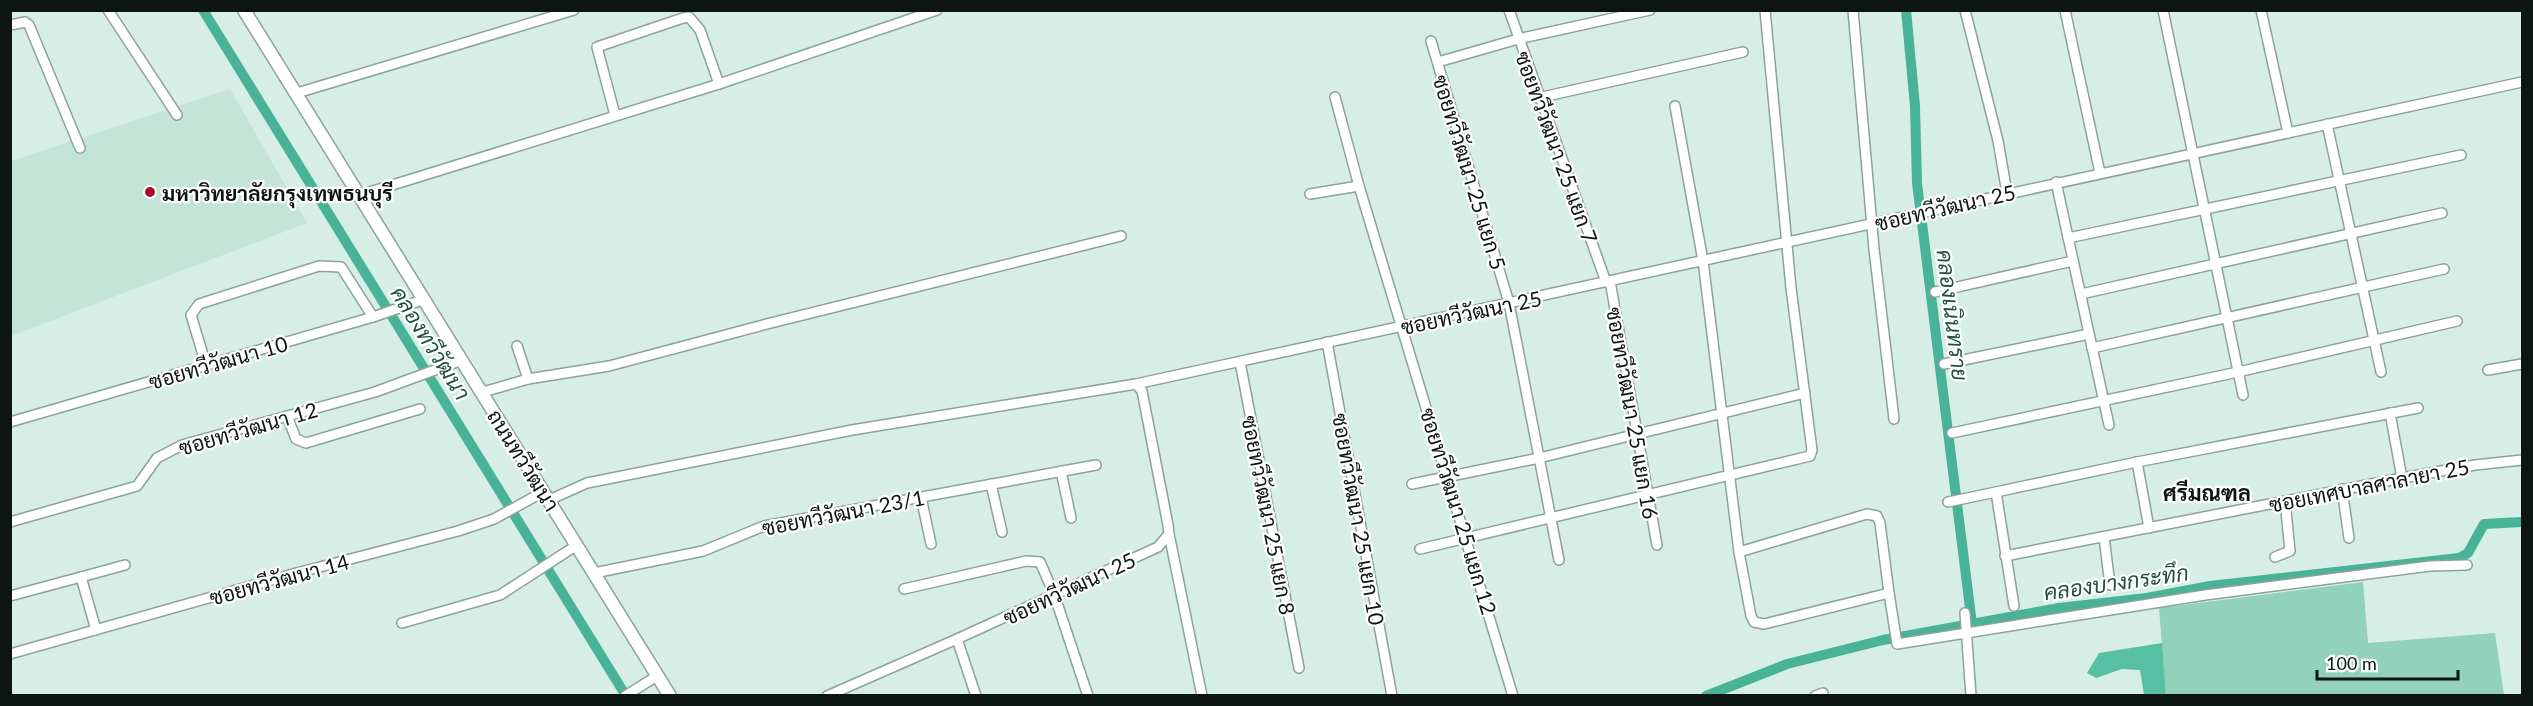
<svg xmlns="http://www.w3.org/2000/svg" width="2533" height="706" viewBox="0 0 2533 706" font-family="Lato,Sarabun,sans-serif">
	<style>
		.built { fill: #c4e4d8 }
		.green { fill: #92d1bc }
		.forest { fill: #57c0a2 }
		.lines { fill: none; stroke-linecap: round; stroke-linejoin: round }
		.canal { stroke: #48b396; stroke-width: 10 }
		.street-casing { stroke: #8ca29a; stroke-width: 12 }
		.secondary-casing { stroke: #8ca29a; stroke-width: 15 }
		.street { stroke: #fff; stroke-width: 9 }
		.secondary { stroke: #fff; stroke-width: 12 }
		.poi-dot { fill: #a70e26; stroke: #fff; stroke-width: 2 }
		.labels { text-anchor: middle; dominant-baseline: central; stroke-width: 4.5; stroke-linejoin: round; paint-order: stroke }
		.street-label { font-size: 21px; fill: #0d1513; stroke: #fff }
		.poi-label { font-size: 21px; font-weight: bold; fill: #0d1513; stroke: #fff; text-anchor: start }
		.water-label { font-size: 22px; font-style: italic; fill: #225043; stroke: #fff }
		.neighbourhood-label { font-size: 22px; font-weight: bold; fill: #0d1513; stroke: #fff }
	</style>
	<rect width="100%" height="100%" fill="#d7eee6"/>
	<!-- built -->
	<polygon class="built" points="230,89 307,223 11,336 11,161"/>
	<!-- green -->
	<polygon class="green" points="2363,582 2368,643 2495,633 2504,695 2166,695 2159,608"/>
	<!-- forest -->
	<polygon class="forest" points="2162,643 2166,695 2144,695 2140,670 2122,669 2096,678 2087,673 2099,653"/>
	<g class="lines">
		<!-- canal -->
		<g class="canal">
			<polyline points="203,10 626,696"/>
			<polyline points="1906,10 1915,106 1917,183 1972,624"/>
			<polyline points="1706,696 1787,664 1883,640 2059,608 2147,598 2210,586 2459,558 2468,553 2484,524 2522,522"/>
		</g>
		<!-- street casing -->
		<g class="street-casing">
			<g id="street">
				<polyline points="108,10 177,115"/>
				<polyline points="1509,10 1606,282"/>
				<polyline points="1853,10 1874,249 1894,419"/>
				<polyline points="1965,10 1998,141 2007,193"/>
				<polyline points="2065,10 2100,173"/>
				<polyline points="2163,10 2243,395"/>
				<polyline points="2261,10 2288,133"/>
				<polyline points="10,25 25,22 29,25 80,148"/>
				<polyline points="1431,41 1509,303 1559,560"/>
				<polyline points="1438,62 1518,39 1650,10"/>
				<polyline points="297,93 574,10"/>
				<polyline points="1335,97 1359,186 1513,696"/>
				<polyline points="1538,98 1743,52"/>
				<polyline points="1675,106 1703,261 1739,552 1751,616 1754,622 1764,624 1889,593 1880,523 1877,516 1867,514 1739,552"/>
				<polyline points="615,115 597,47 683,18 689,17 700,30 719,84"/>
				<polyline points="2327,124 2381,372"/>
				<polyline points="2056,182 2109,425"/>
				<polyline points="1310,194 1359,186"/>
				<polyline points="360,195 719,84 937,10"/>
				<polyline points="2068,238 2461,155"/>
				<polyline points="1610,281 1657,545"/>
				<polyline points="1935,292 2073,261"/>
				<polyline points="2081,294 2442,213"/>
				<polyline points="1327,342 1392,696"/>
				<polyline points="517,346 528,379"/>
				<polyline points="2092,348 2444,269"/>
				<polyline points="1240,362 1299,668"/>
				<polyline points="1944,364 2089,334"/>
				<polyline points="206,365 191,315 199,304 319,266 341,267 373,317"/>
				<polyline points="2488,370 2522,364"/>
				<polyline points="483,392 528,379 609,366 763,325 1121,236"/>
				<polyline points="2390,413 2402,478"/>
				<polyline points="287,416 296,439 306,443 420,409"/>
				<polyline points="10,422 373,317 425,299"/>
				<polyline points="1952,433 2238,372 2457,321"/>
				<polyline points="2137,462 2149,528"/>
				<polyline points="1061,471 1071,518"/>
				<polyline points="991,484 1002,532"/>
				<polyline points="1412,484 1539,458 1805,393"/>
				<polyline points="2342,489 2349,538"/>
				<polyline points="921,497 931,544"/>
				<polyline points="549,500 587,483 852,430 1136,384 2522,82"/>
				<polyline points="1948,502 1996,492"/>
				<polyline points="10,522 137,486 157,458 182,445 375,392 462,360"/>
				<polyline points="1169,534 1202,696"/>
				<polyline points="2104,537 2110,585"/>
				<polyline points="1420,549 1810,456 1812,450 1791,288 1765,10"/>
				<polyline points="2005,556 2402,478 2475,465 2522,460"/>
				<polyline points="2275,557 2290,551 2285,501"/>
				<polyline points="594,573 703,551 764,526 1096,465"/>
				<polyline points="81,577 125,565"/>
				<polyline points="904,589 1026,561 1040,562 1054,594 1088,696"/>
				<polyline points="1889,593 1897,644 2205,595 2430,566 2467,565"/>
				<polyline points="10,596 81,577 96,630"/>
				<polyline points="2014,606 1996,492 2137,462 2418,408"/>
				<polyline points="1965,613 1971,696"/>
				<polyline points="402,623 500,595 577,545"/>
				<polyline points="957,639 976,696"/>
				<polyline points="10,654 293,574 458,531 494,519 543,492"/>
				<polyline points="625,696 657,676"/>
				<polyline points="827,696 957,639 1158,547 1169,534 1168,525 1142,391 1136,384"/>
				<polyline points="1815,696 1823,693"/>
			</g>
		</g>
		<!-- secondary casing -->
		<g class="secondary-casing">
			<polyline id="secondary" points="244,10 670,696"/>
		</g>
		<!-- street -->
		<use href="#street" class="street"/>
		<!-- secondary -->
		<use href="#secondary" class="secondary"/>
	</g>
	<!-- markers -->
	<circle class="poi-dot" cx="150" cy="192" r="6"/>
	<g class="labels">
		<!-- street labels -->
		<g class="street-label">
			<text transform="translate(1557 147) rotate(70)">ซอยทวีวัฒนา 25 แยก 7</text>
			<text transform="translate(1470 172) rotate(73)">ซอยทวีวัฒนา 25 แยก 5</text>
			<text transform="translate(1945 207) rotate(-13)">ซอยทวีวัฒนา 25</text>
			<text transform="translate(1471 312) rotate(-12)">ซอยทวีวัฒนา 25</text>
			<text transform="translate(218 362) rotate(-16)">ซอยทวีวัฒนา 10</text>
			<text transform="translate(1633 413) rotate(80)">ซอยทวีวัฒนา 25 แยก 16</text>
			<text transform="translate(248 428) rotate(-16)">ซอยทวีวัฒนา 12</text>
			<text transform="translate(524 460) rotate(58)">ถนนทวีวัฒนา</text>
			<text transform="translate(2369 485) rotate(-11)">ซอยเทศบาลศาลายา 25</text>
			<text transform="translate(1459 511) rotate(73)">ซอยทวีวัฒนา 25 แยก 12</text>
			<text transform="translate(843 512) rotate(-11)">ซอยทวีวัฒนา 23/1</text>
			<text transform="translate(1269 515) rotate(79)">ซอยทวีวัฒนา 25 แยก 8</text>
			<text transform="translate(1359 519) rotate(80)">ซอยทวีวัฒนา 25 แยก 10</text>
			<text transform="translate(279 579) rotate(-15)">ซอยทวีวัฒนา 14</text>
			<text transform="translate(1069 588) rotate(-25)">ซอยทวีวัฒนา 25</text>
		</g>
		<!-- poi labels -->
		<g class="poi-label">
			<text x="162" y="192">มหาวิทยาลัยกรุงเทพธนบุรี</text>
		</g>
		<!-- water labels -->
		<g class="water-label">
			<text transform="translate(1953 315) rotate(83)">คลองเนินทราย</text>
			<text transform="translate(431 343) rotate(58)">คลองทวีวัฒนา</text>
			<text transform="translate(2116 582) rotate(-8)">คลองบางกระทึก</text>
		</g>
		<!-- neighbourhood labels -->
		<g class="neighbourhood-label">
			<text x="2207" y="492">ศรีมณฑล</text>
		</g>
	</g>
	<!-- border -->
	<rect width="2533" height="706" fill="none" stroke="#0d1513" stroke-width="24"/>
	<!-- scale -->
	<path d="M2317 670v9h141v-9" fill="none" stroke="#0d1513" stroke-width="3"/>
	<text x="2326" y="670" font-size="18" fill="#0d1513" stroke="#ffffff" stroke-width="4.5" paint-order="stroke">100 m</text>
</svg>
